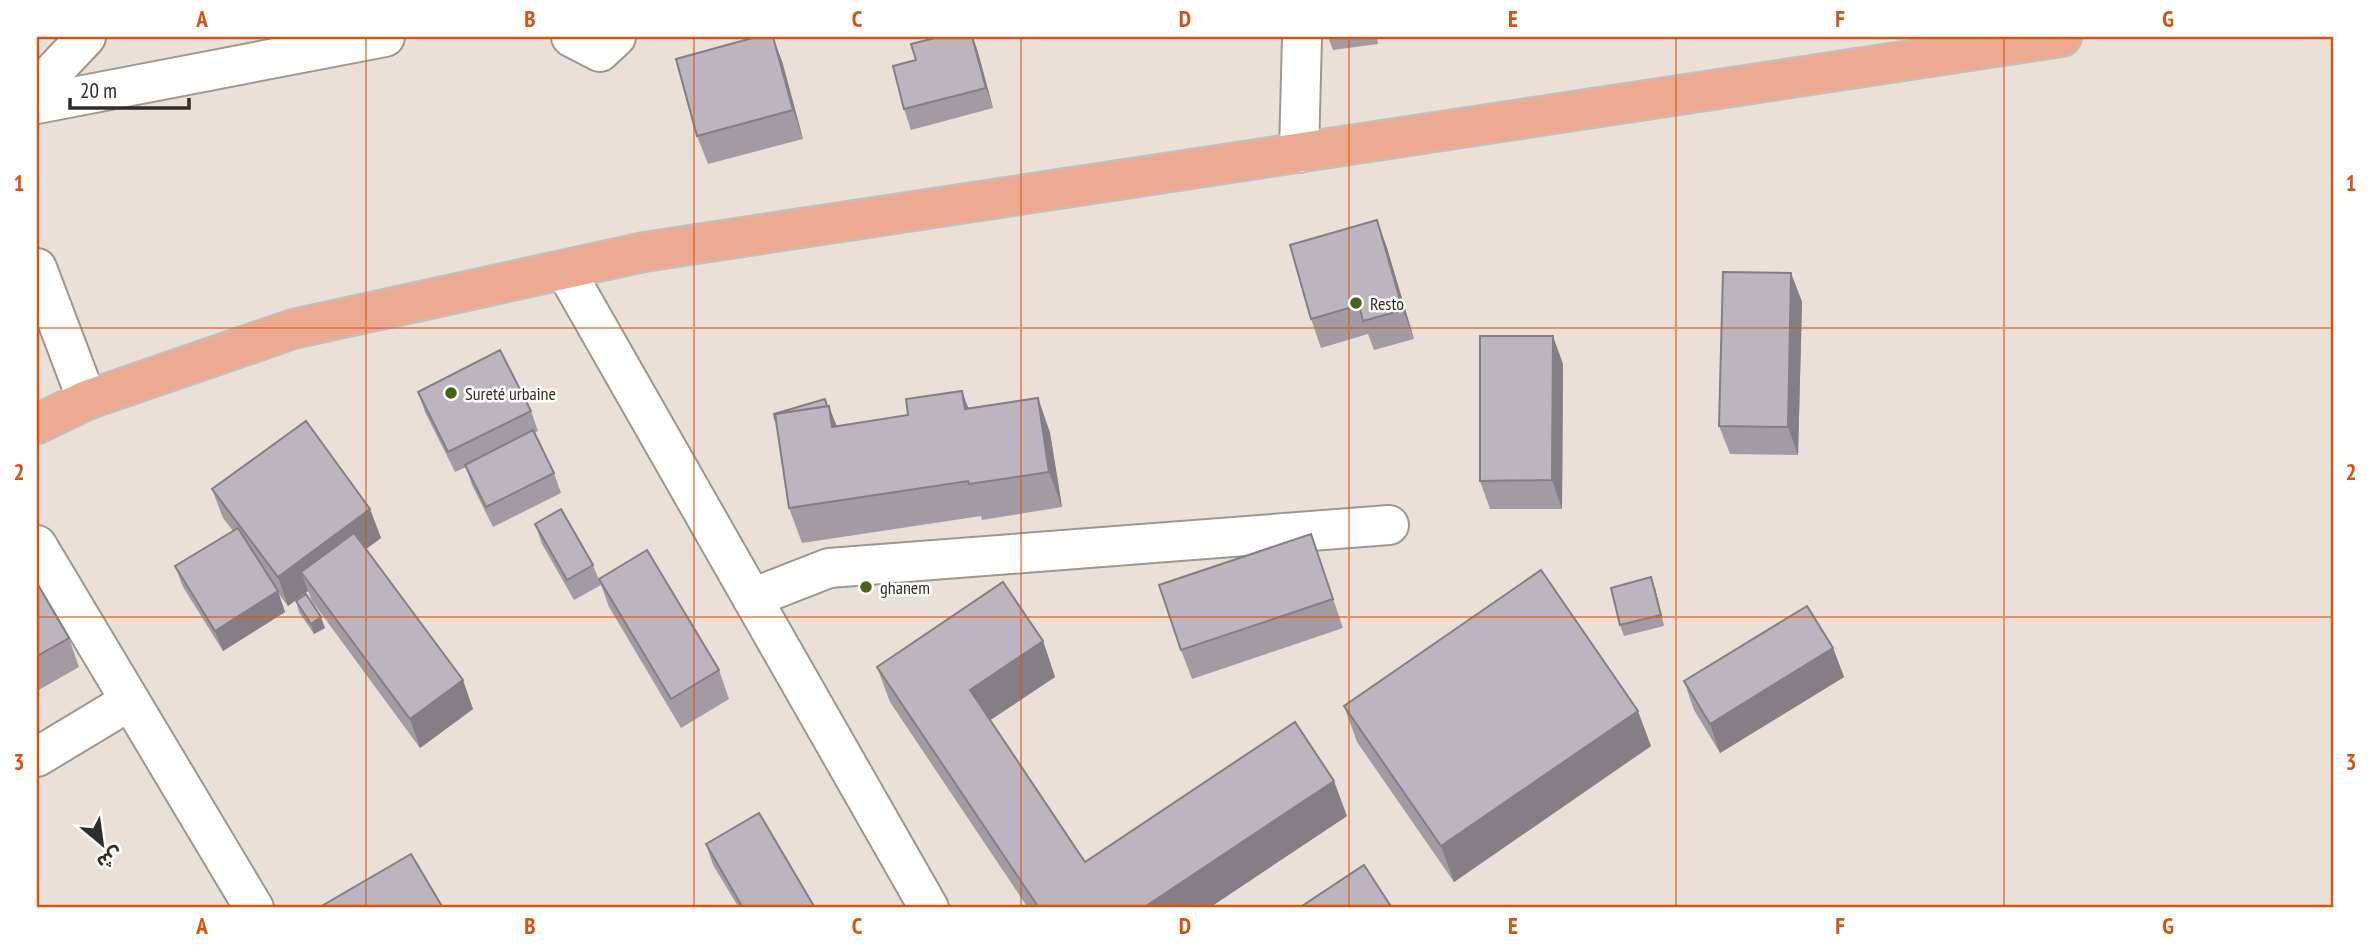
<svg xmlns="http://www.w3.org/2000/svg" width="2370" height="945" viewBox="0 0 2370 945" font-family="'PT Sans Narrow','Noto Sans Arabic',sans-serif">
	<style>
		.lines { fill: none; stroke-linecap: round; stroke-linejoin: round }
		.minor-casing { stroke: #9f968e; stroke-width: 42 }
		.major-casing { stroke: #c1c0bf; stroke-width: 42 }
		.minor { stroke: #fff; stroke-width: 38 }
		.major { stroke: #edaa92; stroke-width: 38 }
		.wall { fill: #a29ba3 }
		.shaded-wall { fill: #847e85 }
		.building { fill: #bcb4be; stroke: #847e85; stroke-width: 2 }
		.grid { fill: none; stroke: #d6540f; stroke-width: 2; stroke-opacity: 0.55 }
		.poi-dot { fill: #476518; stroke: #fff; stroke-width: 2.5 }
		.labels { text-anchor: middle; dominant-baseline: central; stroke-width: 5; stroke-linejoin: round; paint-order: stroke }
		.poi-label { font-size: 18px; fill: #302c29; stroke: #fff; text-anchor: start }
		.neatline { fill: none; stroke: #d6540f; stroke-width: 2.5 }
		.grid-label { font-size: 23px; text-anchor: middle; font-weight: bold; fill: #d6540f }
	</style>
	<rect width="100%" height="100%" fill="#eae0d7"/>
	<g class="lines">
		<!-- minor casing -->
		<g class="minor-casing">
			<g id="minor">
				<polyline points="571,37 600,52 616,37"/>
				<polyline points="37,89 86,37"/>
				<polyline points="37,104 385,37"/>
				<polyline points="1299,153 1302,37"/>
				<polyline points="37,268 87,400"/>
				<polyline points="565,270 929,908"/>
				<polyline points="37,545 254,908"/>
				<polyline points="752,598 829,568 1389,525"/>
				<polyline points="37,757 130,701"/>
			</g>
		</g>
		<!-- major casing -->
		<g class="major-casing">
			<polyline id="major" points="37,424 87,400 293,329 644,252 2062,37"/>
		</g>
		<!-- minor -->
		<use href="#minor" class="minor"/>
		<!-- major -->
		<use href="#major" class="major"/>
	</g>
	<!-- wall -->
	<g class="wall">
		<polygon points="973,37 977,49 993,108 911,130 904,109 916,60"/>
		<polygon points="1328,37 1377,37 1378,44 1333,50"/>
		<polygon points="782,61 803,139 708,164 697,136"/>
		<polygon points="1377,220 1387,248 1414,339 1374,350 1368,334 1321,348 1311,319"/>
		<polygon points="1791,273 1802,302 1798,455 1730,454 1719,426"/>
		<polygon points="1563,364 1562,509 1490,509 1480,481"/>
		<polygon points="418,392 531,411 538,431 534,433 554,473 561,493 493,527 472,485 466,467 455,472 425,412"/>
		<polygon points="1038,398 1050,433 1062,507 982,520 981,516 802,543 789,508 828,406 837,426"/>
		<polygon points="212,489 370,509 381,538 366,549 473,709 420,748 312,601 308,591 288,606 278,593 285,612 223,651 183,587 175,566 233,531 223,518"/>
		<polygon points="535,524 593,565 601,585 574,600 542,544"/>
		<polygon points="1311,534 1343,628 1192,679 1181,650"/>
		<polygon points="1651,577 1655,588 1664,626 1624,636 1620,625"/>
		<polygon points="599,579 719,670 729,699 681,728 609,607"/>
		<polygon points="37,583 69,638 79,667 37,691"/>
		<polygon points="296,601 325,628 314,634 299,612"/>
		<polygon points="1043,641 1055,677 990,720 1085,862 1347,816 1209,908 1028,908 890,702 877,667"/>
		<polygon points="1833,648 1844,677 1720,753 1694,710 1684,681"/>
		<polygon points="1344,706 1651,746 1454,882 1357,742"/>
		<polygon points="706,844 815,908 739,908 713,865"/>
	</g>
	<!-- shaded-wall -->
	<g class="shaded-wall">
		<polygon points="773,37 782,61 803,139 793,110"/>
		<polygon points="972,37 977,49 993,108 986,88"/>
		<polygon points="1377,220 1387,248 1414,339 1403,310"/>
		<polygon points="1791,273 1802,302 1798,455 1788,427"/>
		<polygon points="1553,336 1563,364 1562,509 1552,480"/>
		<polygon points="962,391 975,426 965,409"/>
		<polygon points="1038,398 1050,433 1062,507 1049,472"/>
		<polygon points="829,406 842,441 832,427"/>
		<polygon points="370,509 381,538 313,588 301,572 308,591 288,606 278,577"/>
		<polygon points="1651,577 1655,588 1664,626 1661,615"/>
		<polygon points="278,591 285,612 223,651 215,631"/>
		<polygon points="321,617 325,628 314,634 311,624"/>
		<polygon points="1043,641 1055,677 983,725 970,690"/>
		<polygon points="1833,648 1844,677 1720,753 1710,724"/>
		<polygon points="463,680 473,709 420,748 410,719"/>
		<polygon points="1638,711 1651,746 1454,882 1441,846"/>
		<polygon points="1334,781 1347,816 1209,908 1143,908"/>
	</g>
	<!-- building -->
	<g class="building">
		<polygon points="756,37 773,37 793,110 697,136 676,59"/>
		<polygon points="939,37 972,37 986,88 904,109 893,66 916,60 911,44"/>
		<polygon points="1377,220 1403,310 1363,321 1359,305 1311,319 1290,245"/>
		<polygon points="1723,272 1791,273 1788,427 1719,426"/>
		<polygon points="1480,336 1553,336 1552,480 1480,481"/>
		<polygon points="500,350 531,411 448,452 418,392"/>
		<polygon points="962,391 965,409 1038,398 1049,472 969,484 968,481 789,508 775,414 829,406 832,427 908,415 906,399"/>
		<polygon points="825,399 827,406 775,414 776,422 774,414"/>
		<polygon points="306,421 370,509 278,577 212,489"/>
		<polygon points="533,430 554,473 486,507 465,465"/>
		<polygon points="561,509 593,565 567,580 535,524"/>
		<polygon points="238,528 278,591 215,631 175,566"/>
		<polygon points="354,533 463,680 410,719 301,572"/>
		<polygon points="1311,534 1333,599 1181,650 1159,585"/>
		<polygon points="647,550 719,670 671,699 599,579"/>
		<polygon points="1541,570 1638,711 1441,846 1344,706"/>
		<polygon points="1651,577 1661,615 1620,625 1611,588"/>
		<polygon points="1003,582 1043,641 970,690 1085,862 1295,722 1334,781 1143,908 1039,908 877,667"/>
		<polygon points="37,583 69,638 37,656"/>
		<polygon points="306,594 321,617 311,624 296,601"/>
		<polygon points="1807,606 1833,648 1710,724 1684,681"/>
		<polygon points="759,813 815,908 743,908 706,844"/>
		<polygon points="411,854 443,908 321,908 320,907"/>
		<polygon points="1364,865 1392,908 1299,908"/>
	</g>
	<!-- grid -->
	<path class="grid" d="M366,37v871M694,37v871M1021,37v871M1349,37v871M1676,37v871M2004,37v871M37,328h2296M37,617h2296"/>
	<!-- markers -->
	<g class="poi-dot">
		<circle cx="1356" cy="303" r="7"/>
		<circle cx="451" cy="393" r="7"/>
		<circle cx="866" cy="587" r="7"/>
	</g>
	<g class="labels">
		<!-- poi labels -->
		<g class="poi-label">
			<text x="1370" y="303">Resto</text>
			<text x="465" y="393">Sureté urbaine</text>
			<text x="880" y="587">ghanem</text>
		</g>
	</g>
	<!-- border -->
	<rect width="2370" height="945" fill="none" stroke="#ffffff" stroke-width="77"/>
	<!-- north arrow -->
	<g transform="translate(102 844) rotate(151)" stroke="#ffffff" stroke-width="5" paint-order="stroke">
	<path d="M0-5L12 26L0 18L-12 26Z" fill="#302c29"/>
	<text y="-10" font-size="19" font-weight="bold" text-anchor="middle" fill="#302c29">ش</text>
	</g>
	<!-- scale -->
	<path d="M70 98v10h119v-10" fill="none" stroke="#302c29" stroke-width="3.5"/>
	<text x="80" y="98" font-size="21" fill="#302c29" stroke="#ffffff" stroke-width="5" paint-order="stroke">20 m</text>
	<rect x="38" y="38" width="2294" height="868" class="neatline"/>
	<g class="grid-label">
		<text x="202" y="27">A</text>
		<text x="530" y="27">B</text>
		<text x="857" y="27">C</text>
		<text x="1185" y="27">D</text>
		<text x="1513" y="27">E</text>
		<text x="1840" y="27">F</text>
		<text x="2168" y="27">G</text>
		<text x="19" y="191">1</text>
		<text x="2351" y="191">1</text>
		<text x="19" y="480">2</text>
		<text x="2351" y="480">2</text>
		<text x="19" y="770">3</text>
		<text x="2351" y="770">3</text>
		<text x="202" y="934">A</text>
		<text x="530" y="934">B</text>
		<text x="857" y="934">C</text>
		<text x="1185" y="934">D</text>
		<text x="1513" y="934">E</text>
		<text x="1840" y="934">F</text>
		<text x="2168" y="934">G</text>
	</g>
</svg>
